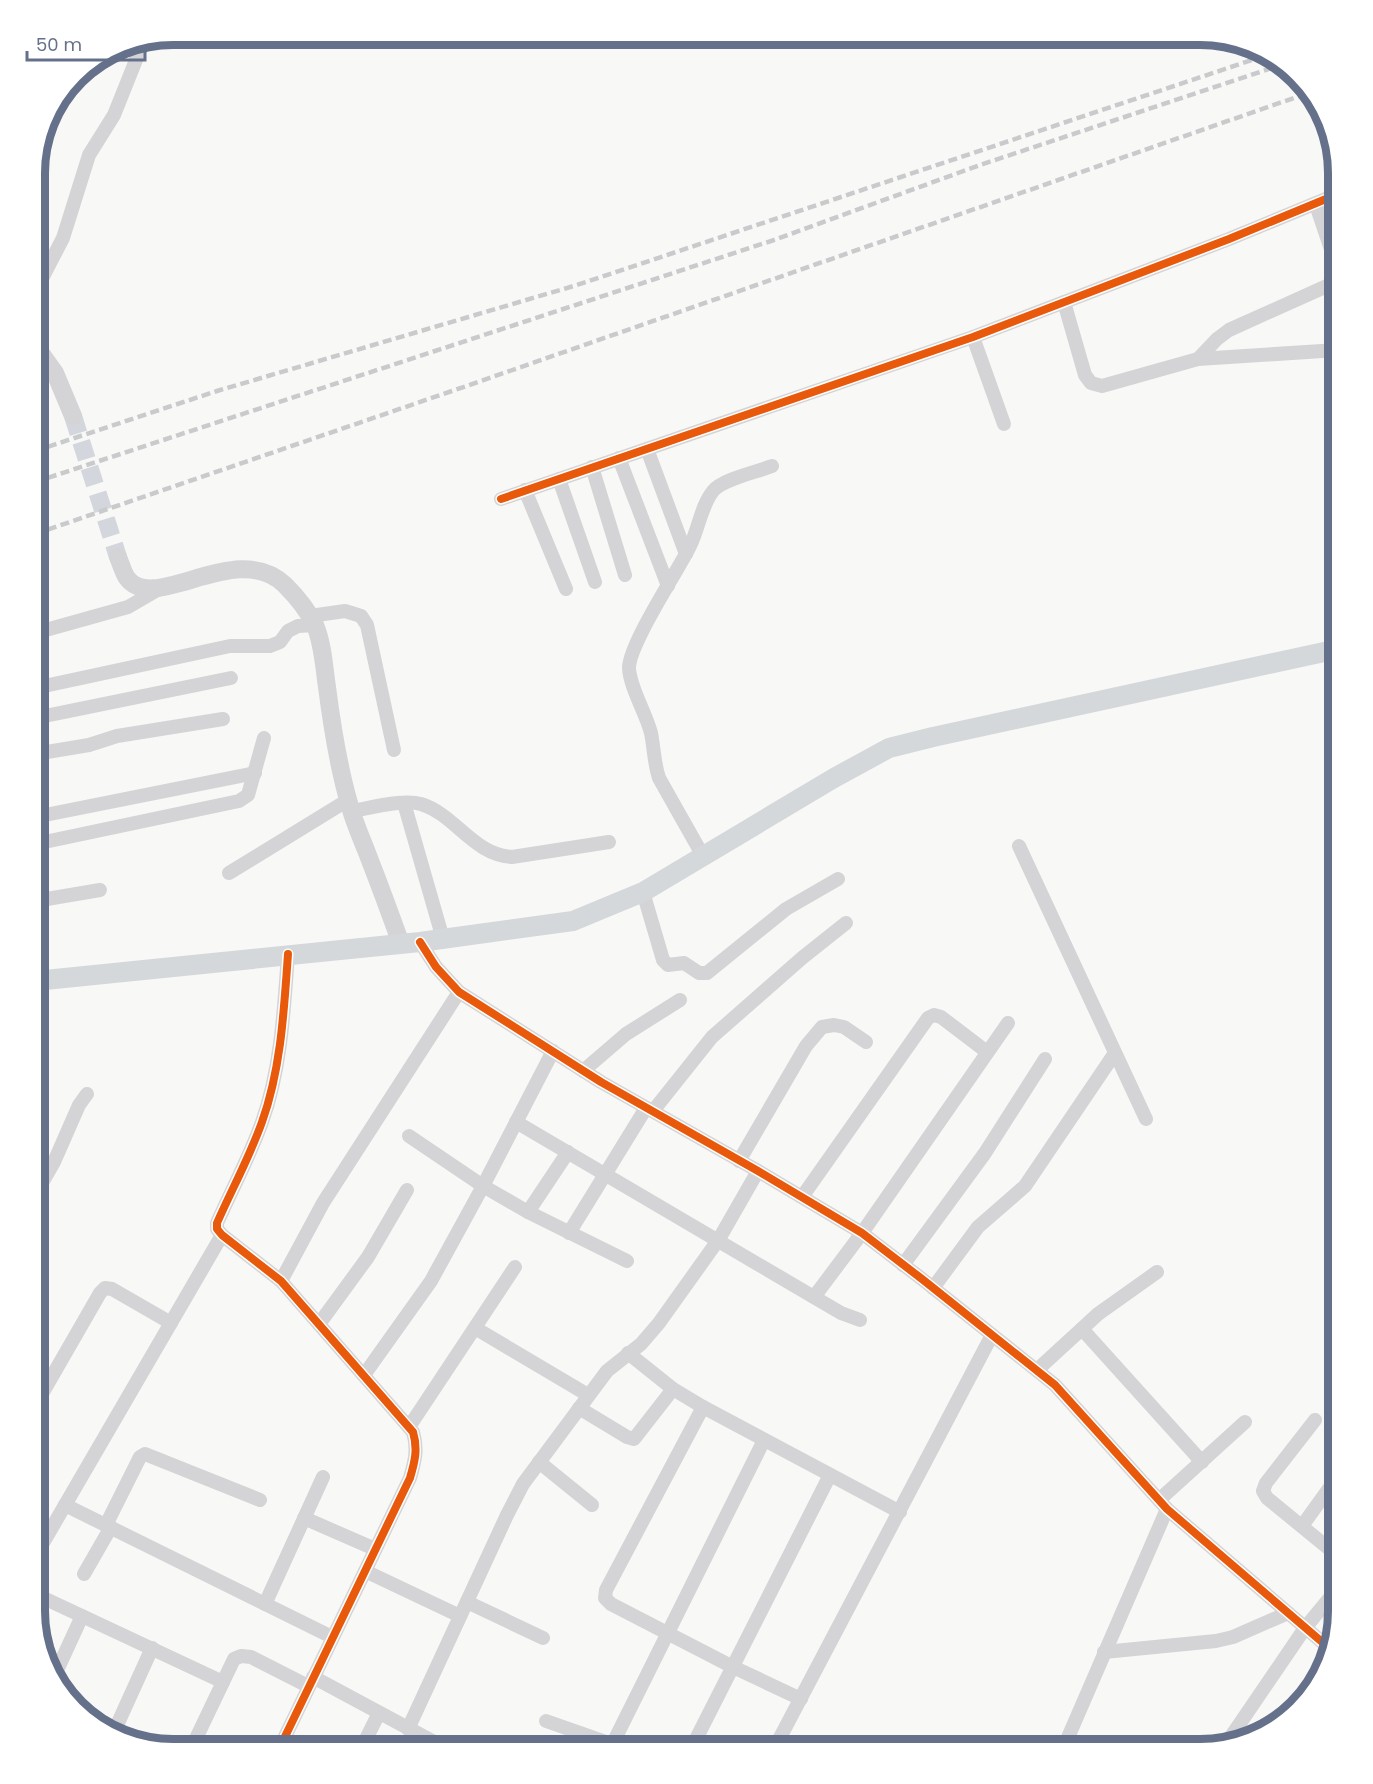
<svg xmlns="http://www.w3.org/2000/svg" width="1373" height="1784" viewBox="0 0 1373 1784" font-family="Poppins,sans-serif">
	<style>
		.lines { fill: none; stroke-linecap: round; stroke-linejoin: round }
		.tertiary-tunnel { stroke: #d3d6dc; stroke-width: 18; stroke-dasharray: 18 9; stroke-linecap: butt }
		.minor { stroke: #d4d4d6; stroke-width: 14 }
		.tertiary { stroke: #d4d4d6; stroke-width: 18 }
		.secondary { stroke: #d5d8db; stroke-width: 20 }
		.rail { stroke: #c9cacc; stroke-width: 4.5; stroke-dasharray: 9 4.5; stroke-linecap: butt }
		.cycleway-casing { stroke: #fff; stroke-width: 11 }
		.cycleway { stroke: #e8590c; stroke-width: 8 }
		.rim { fill: none; stroke: #65708a; stroke-width: 8 }
	</style>
	<rect width="100%" height="100%" fill="#f8f8f7"/>
	<g class="lines">
		<!-- tertiary-tunnel -->
		<polyline class="tertiary-tunnel" points="73,416 118,557"/>
		<!-- minor -->
		<g class="minor">
			<polyline points="1316,205 1338,270"/>
			<polyline points="35,292 63,238 89,155 114,115 144,40"/>
			<polyline points="1064,302 1085,375 1091,383 1102,386 1198,359 1217,339 1229,330 1338,281"/>
			<polyline points="973,337 1004,424"/>
			<polyline points="1198,359 1338,350"/>
			<polyline points="647,449 686,554"/>
			<polyline points="619,458 668,586"/>
			<polyline points="592,467 625,575"/>
			<polyline points="559,479 595,582"/>
			<polyline points="525,490 566,589"/>
			<polyline points="501,499 973,337 1229,239 1338,194"/>
			<polyline points="310,616 345,611 361,616 367,625 394,750"/>
			<polyline points="35,633 128,607 159,589"/>
			<polyline points="35,688 230,646 270,646 280,642 288,631 298,626 315,625"/>
			<polyline points="35,718 231,678"/>
			<polyline points="35,754 89,745 117,736 223,719"/>
			<polyline points="404,803 443,939"/>
			<path d="M351,811c19,-3 52,-12 70,-7 35,11 51,50 91,53l97,-15"/>
			<polyline points="35,817 255,773"/>
			<polyline points="35,844 239,801 248,795 264,738"/>
			<polyline points="1019,846 1146,1119"/>
			<path d="M703,856l-44,-78c-5,-15 -5,-30 -8,-45 -5,-20 -21,-45 -22,-65 0,-24 49,-97 61,-122 9,-18 11,-40 23,-55 10,-12 44,-19 59,-25"/>
			<polyline points="229,873 348,800"/>
			<polyline points="643,892 663,960 668,965 684,963 699,973 707,973 786,909 838,879"/>
			<polyline points="35,901 100,890"/>
			<polyline points="420,942 436,967 459,992 601,1082 758,1171 862,1233 922,1279 1055,1385 1167,1509 1329,1648"/>
			<polyline points="583,1071 626,1034 680,1000"/>
			<polyline points="653,1111 712,1037 802,958 846,923"/>
			<polyline points="516,1122 841,1313 860,1320"/>
			<polyline points="409,1136 483,1186 528,1212 627,1261"/>
			<polyline points="739,1161 806,1046 822,1027 834,1025 844,1027 866,1042"/>
			<polyline points="35,1195 54,1162 79,1105 87,1094"/>
			<polyline points="802,1197 928,1018 934,1015 941,1017 987,1052"/>
			<polyline points="528,1212 568,1152"/>
			<polyline points="569,1233 646,1108"/>
			<polyline points="903,1265 985,1153 1045,1059"/>
			<polyline points="281,1281 323,1203 459,992"/>
			<polyline points="933,1288 978,1227 1025,1186 1115,1053"/>
			<polyline points="814,1297 862,1233 1008,1023"/>
			<polyline points="319,1324 368,1257 407,1190"/>
			<polyline points="475,1328 588,1395"/>
			<polyline points="1082,1329 1202,1462"/>
			<polyline points="628,1353 673,1389 703,1407 900,1512"/>
			<polyline points="1037,1370 1098,1314 1157,1272"/>
			<polyline points="364,1375 431,1281 483,1186 553,1051"/>
			<polyline points="35,1406 100,1293 105,1288 112,1289 171,1323"/>
			<polyline points="703,1407 606,1590 605,1598 611,1604 733,1667 801,1699"/>
			<polyline points="579,1408 627,1437 634,1439 673,1389"/>
			<polyline points="1315,1420 1266,1483 1263,1491 1267,1498 1338,1556"/>
			<polyline points="409,1427 515,1267"/>
			<polyline points="539,1462 592,1505"/>
			<polyline points="1159,1500 1245,1422"/>
			<polyline points="65,1505 332,1637"/>
			<polyline points="304,1518 375,1549"/>
			<polyline points="106,1525 140,1457 145,1454 260,1500"/>
			<polyline points="1302,1526 1338,1476"/>
			<polyline points="36,1555 222,1235"/>
			<polyline points="365,1571 460,1616"/>
			<polyline points="84,1574 111,1527"/>
			<polyline points="35,1594 223,1682"/>
			<polyline points="467,1602 543,1638"/>
			<polyline points="265,1604 323,1477"/>
			<polyline points="1104,1652 1216,1641 1233,1637 1288,1613"/>
			<polyline points="54,1677 82,1616"/>
			<polyline points="313,1677 447,1749"/>
			<polyline points="546,1721 626,1749"/>
			<polyline points="408,1729 507,1515 523,1484 607,1371 641,1344 659,1323 719,1239 758,1171"/>
			<polyline points="113,1734 152,1648"/>
			<polyline points="1067,1740 1098,1749"/>
			<polyline points="1228,1741 1305,1628 1338,1588"/>
			<polyline points="612,1745 764,1440"/>
			<polyline points="191,1749 234,1659 241,1656 251,1657 308,1686"/>
			<path d="M279,1749l131,-271c5,-17 8,-29 3,-46l-132,-151 -59,-46 -5,-6v-6c15,-34 33,-67 45,-101 19,-53 22,-112 26,-168"/>
			<polyline points="361,1749 379,1713"/>
			<polyline points="691,1749 830,1475"/>
			<polyline points="774,1749 992,1335"/>
			<polyline points="1063,1749 1167,1509"/>
		</g>
		<!-- tertiary -->
		<g class="tertiary">
			<polyline points="35,345 55,373 73,416"/>
			<path d="M118,557c3,7 5,15 9,21 27,37 110,-40 158,7 11,11 23,26 30,40 8,19 9,42 12,62 5,39 11,78 22,116 4,16 11,32 17,47 12,31 24,63 35,94"/>
		</g>
		<!-- secondary -->
		<polyline class="secondary" points="35,981 420,942 573,921 643,892 834,778 889,748 933,737 1338,649"/>
		<!-- rail -->
		<g class="rail">
			<polyline points="35,451 217,391 577,285 1270,54"/>
			<polyline points="35,482 774,240 980,165 1281,65"/>
			<polyline points="35,534 452,391 1311,92"/>
		</g>
		<!-- cycleway casing -->
		<g class="cycleway-casing">
			<g id="cycleway">
				<polyline points="501,499 973,337 1229,239 1338,194"/>
				<polyline points="420,942 436,967 459,992 601,1082 758,1171 862,1233 922,1279 1055,1385 1167,1509 1329,1648"/>
				<path d="M279,1749l131,-271c5,-17 8,-29 3,-46l-132,-151 -59,-46 -5,-6v-6c15,-34 33,-67 45,-101 19,-53 22,-112 26,-168"/>
			</g>
		</g>
		<!-- cycleway -->
		<use href="#cycleway" class="cycleway"/>
	</g>
	<!-- crop -->
	<path d="M0 0H1373V1784H0ZM173 45H1200A128 128 0 0 1 1328 173V1611A128 128 0 0 1 1200 1739H173A128 128 0 0 1 45 1611V173A128 128 0 0 1 173 45Z" fill="#fff" fill-rule="evenodd"/>
	<path class="rim" d="M173 45H1200A128 128 0 0 1 1328 173V1611A128 128 0 0 1 1200 1739H173A128 128 0 0 1 45 1611V173A128 128 0 0 1 173 45Z"/>
	<!-- scale -->
	<path d="M27 51v9h118v-9" fill="none" stroke="#65708a" stroke-width="3"/>
	<text x="36" y="51" font-size="18" fill="#65708a" stroke="#ffffff" stroke-width="4.5" paint-order="stroke">50 m</text>
</svg>
